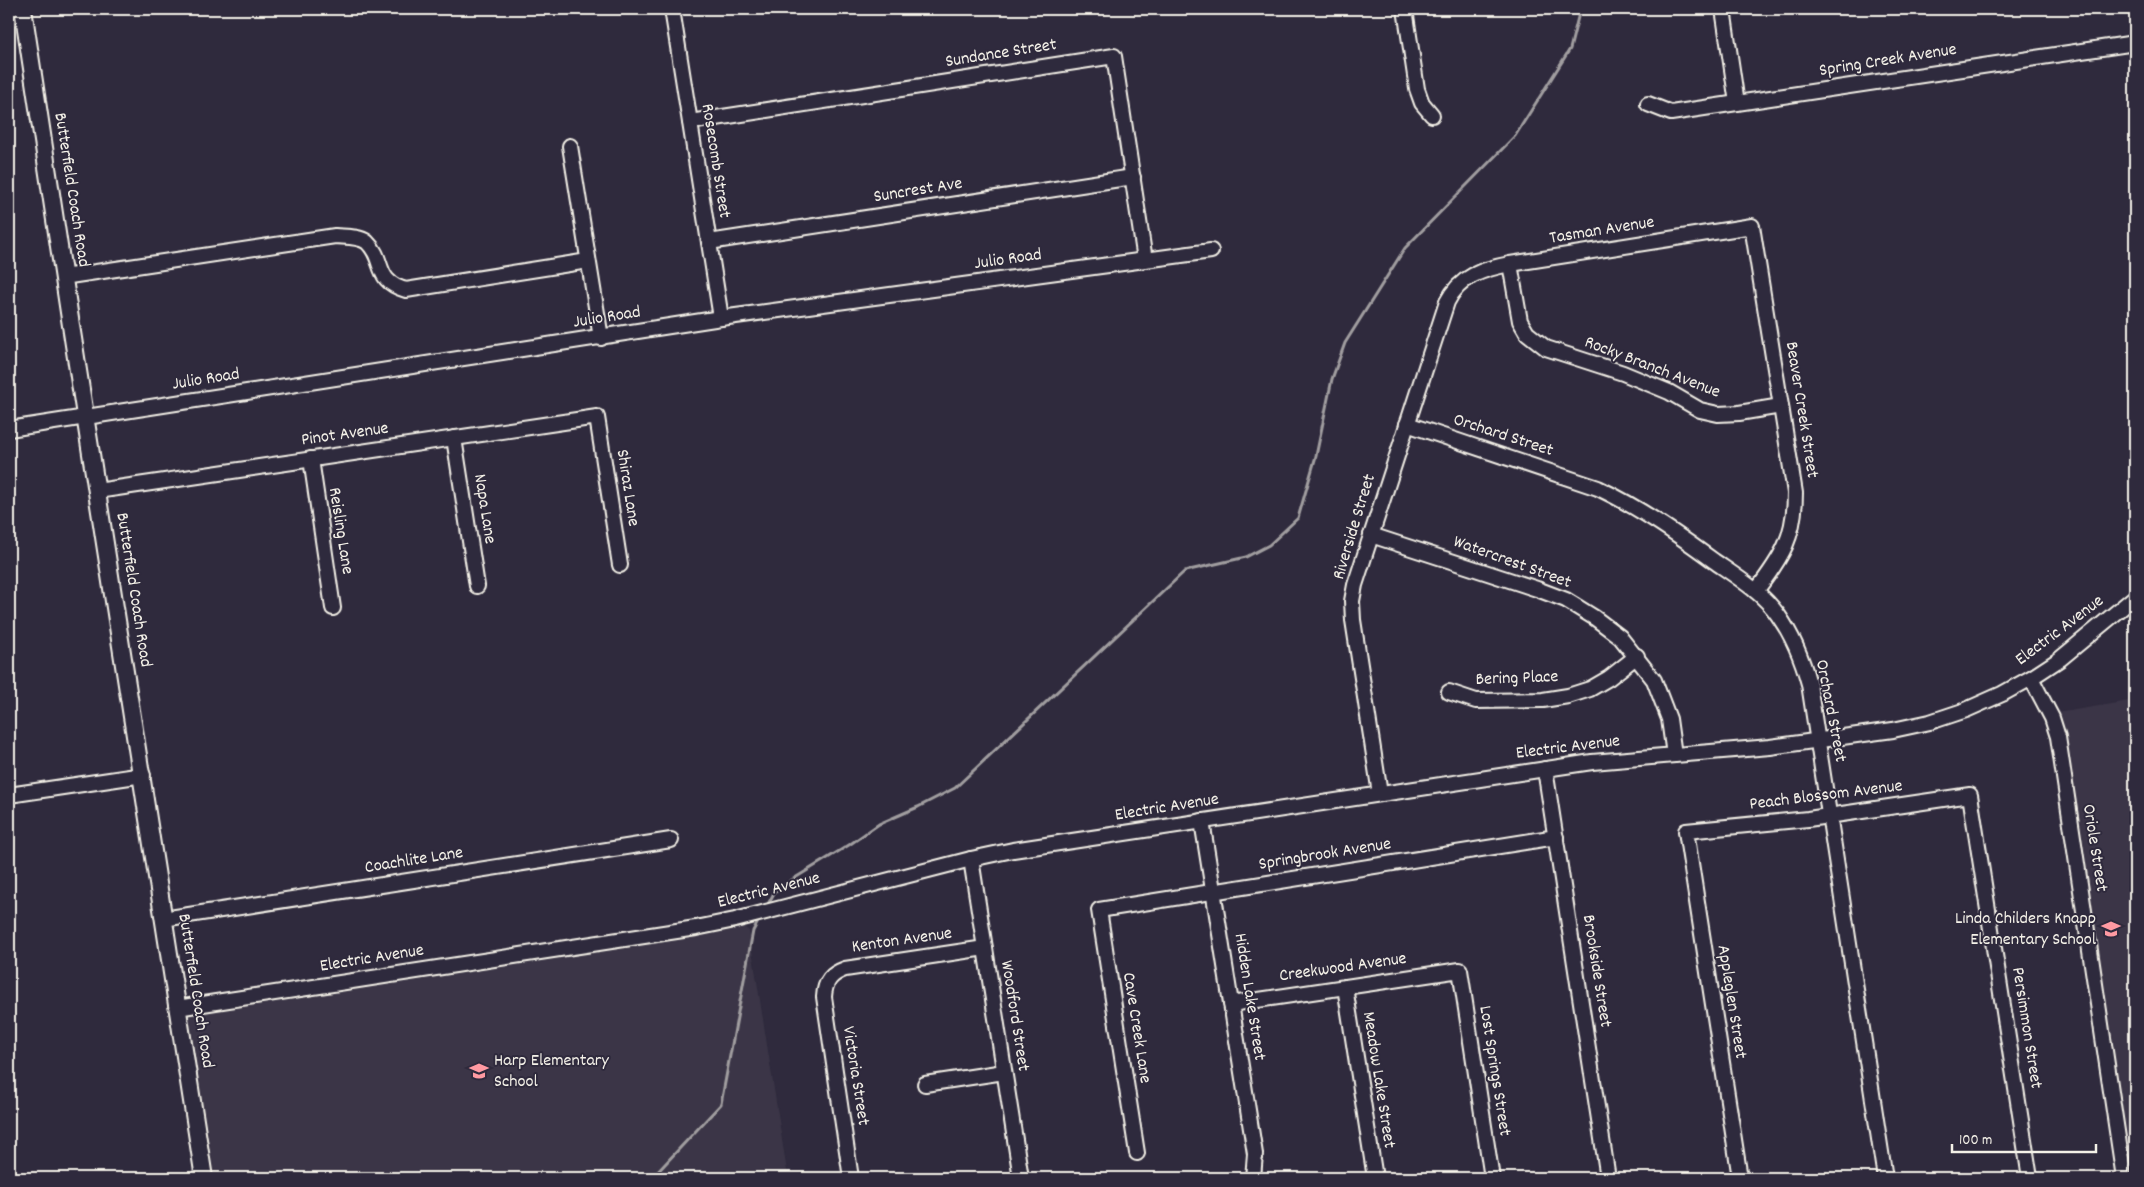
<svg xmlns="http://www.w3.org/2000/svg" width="2144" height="1187" viewBox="0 0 2144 1187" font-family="Dekko,sans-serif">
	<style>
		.built { fill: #3b3647 }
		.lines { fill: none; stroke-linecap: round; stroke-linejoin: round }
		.stream { stroke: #a19ea0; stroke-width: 3 }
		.minor-casing { stroke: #f4f1e8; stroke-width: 18 }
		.major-casing { stroke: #f4f1e8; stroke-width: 20 }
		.minor { stroke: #2f2a3d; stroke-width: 14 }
		.major { stroke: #2f2a3d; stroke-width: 16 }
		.labels { text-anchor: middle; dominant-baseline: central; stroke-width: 4; stroke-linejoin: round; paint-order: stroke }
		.street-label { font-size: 18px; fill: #f4f1e8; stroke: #2f2a3d }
		.poi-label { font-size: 18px; fill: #f4f1e8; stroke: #2f2a3d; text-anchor: end }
	</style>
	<rect width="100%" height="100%" fill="#2f2a3d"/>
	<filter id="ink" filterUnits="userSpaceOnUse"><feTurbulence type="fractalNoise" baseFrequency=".02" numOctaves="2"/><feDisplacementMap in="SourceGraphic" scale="10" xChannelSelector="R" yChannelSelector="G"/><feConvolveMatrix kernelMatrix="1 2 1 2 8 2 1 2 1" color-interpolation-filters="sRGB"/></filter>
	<g filter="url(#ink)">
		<!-- built -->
		<g class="built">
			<polygon points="2135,700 2135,1178 2124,1178 2051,714"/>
			<polygon points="735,920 749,931 788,1178 204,1178 177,1008"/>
		</g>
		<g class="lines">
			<!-- stream -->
			<g class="stream">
				<polyline points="767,906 774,893 790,881 849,845 879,824 918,807 955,788 1185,571 1246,557 1269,545 1298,518 1316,456 1332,379 1345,343 1405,248 1515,136 1570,49 1580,9"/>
				<polyline points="652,1178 721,1104 753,931 760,918"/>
			</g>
			<!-- minor casing -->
			<g class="minor-casing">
				<g id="minor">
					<polyline points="672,9 721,318"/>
					<polyline points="1405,9 1417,89 1422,103 1432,115"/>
					<polyline points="1723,9 1737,103"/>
					<polyline points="1648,104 1671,113 2135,43"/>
					<polyline points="690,122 1114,56 1145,260"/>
					<polyline points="570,146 601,338"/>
					<polyline points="709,242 1133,177"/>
					<polyline points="1510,264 1520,321 1527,333 1546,348 1623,373 1669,392 1700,410 1718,414 1739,413 1781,406"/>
					<path d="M63,277l272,-41c10,1 24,0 32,6 19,18 6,39 39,48l182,-29"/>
					<path d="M1407,424l191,64c42,20 79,46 116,73 23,16 48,31 64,54 15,21 24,43 31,69l76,494"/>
					<polyline points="9,429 721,318 1211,251"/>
					<polyline points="454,438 477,586"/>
					<polyline points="311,459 333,608"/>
					<polyline points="97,491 597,417 620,565"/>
					<polyline points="1371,535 1537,589 1566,600 1595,618 1620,637 1654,680 1669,719 1674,755"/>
					<polyline points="2031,678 2052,718 2058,737 2124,1178"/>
					<polyline points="1449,692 1476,701 1543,700 1568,696 1590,689 1609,678 1637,656"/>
					<polyline points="1545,769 1608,1178"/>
					<path d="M1380,794l-27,-174 -1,-19 3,-16 92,-283c13,-26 36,-33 63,-38l242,-38 43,267c0,44 -13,64 -39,98"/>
					<polyline points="9,795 143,775"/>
					<polyline points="1202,821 1255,1154 1253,1178"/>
					<polyline points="971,859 1021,1178"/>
					<polyline points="163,919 671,840"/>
					<polyline points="1345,987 1375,1178"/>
					<polyline points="1231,1004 1460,970 1492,1178"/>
					<polyline points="177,1008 696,928 735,920 971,859 1013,850 1592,762 1770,747 1893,730 1930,722 1966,710 2002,694 2031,678 2060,659 2135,597"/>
					<polyline points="925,1084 1004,1072"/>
					<polyline points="1137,1153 1099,910 1556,837"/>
					<path d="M851,1178l-27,-181c1,-16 7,-23 21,-28l140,-21"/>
					<polyline points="1740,1178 1686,831 1808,819 1970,795 2030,1178"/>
				</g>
			</g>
			<!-- major casing -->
			<g class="major-casing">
				<polyline id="major" points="23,9 72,332 204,1178"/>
			</g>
			<!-- minor -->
			<use href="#minor" class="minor"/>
			<!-- major -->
			<use href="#major" class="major"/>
		</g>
	</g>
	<!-- icons -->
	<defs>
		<g id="school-bare" transform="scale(1.5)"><path d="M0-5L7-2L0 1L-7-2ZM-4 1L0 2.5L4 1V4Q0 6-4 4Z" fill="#ff9aa2" stroke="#2f2a3d" stroke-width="2.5" paint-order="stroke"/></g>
	</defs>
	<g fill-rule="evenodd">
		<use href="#school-bare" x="2111" y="929"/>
		<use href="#school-bare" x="479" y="1071"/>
	</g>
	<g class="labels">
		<!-- street labels -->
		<g class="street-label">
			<text transform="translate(1001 54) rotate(-9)">Sundance Street</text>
			<text transform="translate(1888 61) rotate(-9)">Spring Creek Avenue</text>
			<text transform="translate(715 161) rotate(81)">Rosecomb Street</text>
			<text transform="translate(71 190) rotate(81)">Butterfield Coach Road</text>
			<text transform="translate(918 191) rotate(-9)">Suncrest Ave</text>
			<text transform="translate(1602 231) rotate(-9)">Tasman Avenue</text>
			<text transform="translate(1008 260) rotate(-8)">Julio Road</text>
			<text transform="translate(607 318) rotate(-9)">Julio Road</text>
			<text transform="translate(1652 368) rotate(21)">Rocky Branch Avenue</text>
			<text transform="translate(206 380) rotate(-9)">Julio Road</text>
			<text transform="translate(1801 410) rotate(81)">Beaver Creek Street</text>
			<text transform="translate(345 435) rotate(-8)">Pinot Avenue</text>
			<text transform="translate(1503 436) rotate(18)">Orchard Street</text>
			<text transform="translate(627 488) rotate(81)">Shiraz Lane</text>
			<text transform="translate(484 509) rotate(81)">Napa Lane</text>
			<text transform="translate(1355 527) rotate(-73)">Riverside Street</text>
			<text transform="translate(340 531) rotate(81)">Reisling Lane</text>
			<text transform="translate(1512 563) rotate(20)">Watercrest Street</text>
			<text transform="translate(133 590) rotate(81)">Butterfield Coach Road</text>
			<text transform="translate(2060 631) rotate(-37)">Electric Avenue</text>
			<text transform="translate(1517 679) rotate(-2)">Bering Place</text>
			<text transform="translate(1830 711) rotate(79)">Orchard Street</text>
			<text transform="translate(1568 748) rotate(-7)">Electric Avenue</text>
			<text transform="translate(1826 796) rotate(-7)">Peach Blossom Avenue</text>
			<text transform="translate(1167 808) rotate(-9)">Electric Avenue</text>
			<text transform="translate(2094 848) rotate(81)">Oriole Street</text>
			<text transform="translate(1325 855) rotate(-9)">Springbrook Avenue</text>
			<text transform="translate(414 861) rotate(-9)">Coachlite Lane</text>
			<text transform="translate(769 891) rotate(-14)">Electric Avenue</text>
			<text transform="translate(902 941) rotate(-8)">Kenton Avenue</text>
			<text transform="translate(372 959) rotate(-9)">Electric Avenue</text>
			<text transform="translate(1343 968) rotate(-8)">Creekwood Avenue</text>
			<text transform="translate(1596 971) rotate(81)">Brookside Street</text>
			<text transform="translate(195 991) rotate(81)">Butterfield Coach Road</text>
			<text transform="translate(1249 997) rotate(81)">Hidden Lake Street</text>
			<text transform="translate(1731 1002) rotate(81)">Appleglen Street</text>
			<text transform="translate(1014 1016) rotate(81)">Woodford Street</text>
			<text transform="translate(1136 1028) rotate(81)">Cave Creek Lane</text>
			<text transform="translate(2026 1028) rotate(81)">Persimmon Street</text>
			<text transform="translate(1494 1071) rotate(81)">Lost Springs Street</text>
			<text transform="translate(855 1076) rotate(81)">Victoria Street</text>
			<text transform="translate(1378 1080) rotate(81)">Meadow Lake Street</text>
		</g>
		<!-- poi labels -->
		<g class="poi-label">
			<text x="2096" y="919">Linda Childers Knapp<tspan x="2096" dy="21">Elementary School</tspan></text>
			<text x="494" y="1061" text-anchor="start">Harp Elementary<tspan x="494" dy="21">School</tspan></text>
		</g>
	</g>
	<!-- margin -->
	<rect width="2144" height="1187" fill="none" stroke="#2f2a3d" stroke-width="30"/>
	<rect x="15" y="15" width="2114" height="1157" fill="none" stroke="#f4f1e8" stroke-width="2" filter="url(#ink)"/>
	<!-- scale -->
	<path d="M1952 1144v8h144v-8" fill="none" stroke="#f4f1e8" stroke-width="2.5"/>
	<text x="1959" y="1144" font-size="15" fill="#f4f1e8" stroke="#2f2a3d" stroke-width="4" paint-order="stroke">100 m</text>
</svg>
